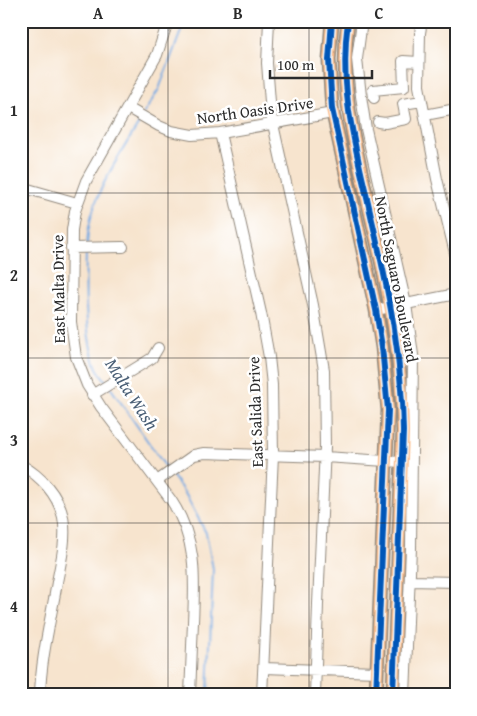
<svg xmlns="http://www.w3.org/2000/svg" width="477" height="716" font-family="'Gentium Book Plus',serif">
	<rect width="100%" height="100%" fill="#fff"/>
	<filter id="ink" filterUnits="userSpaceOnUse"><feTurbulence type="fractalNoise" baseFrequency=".02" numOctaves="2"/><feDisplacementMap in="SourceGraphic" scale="10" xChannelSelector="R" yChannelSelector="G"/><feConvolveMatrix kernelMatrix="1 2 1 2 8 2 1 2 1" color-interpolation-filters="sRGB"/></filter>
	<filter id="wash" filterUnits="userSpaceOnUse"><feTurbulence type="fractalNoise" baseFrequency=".0096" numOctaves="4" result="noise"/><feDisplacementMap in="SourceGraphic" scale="20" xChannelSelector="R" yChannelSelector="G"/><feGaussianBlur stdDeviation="1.12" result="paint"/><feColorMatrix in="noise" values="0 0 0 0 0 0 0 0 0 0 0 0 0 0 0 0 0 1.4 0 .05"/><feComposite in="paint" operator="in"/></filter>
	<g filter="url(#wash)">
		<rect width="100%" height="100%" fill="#f7e4ce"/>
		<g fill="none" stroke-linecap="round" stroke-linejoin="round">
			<path stroke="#75aae3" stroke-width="2" d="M 144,113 L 159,89 L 181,31 L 181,21
				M 87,245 C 88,199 118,158 141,120
				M 86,252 C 85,285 84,338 97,368 C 99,372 103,377 106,381
				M 110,387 L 167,469
				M 172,475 L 186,495 L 206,533 L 213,569 L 208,695"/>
		</g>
	</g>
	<g filter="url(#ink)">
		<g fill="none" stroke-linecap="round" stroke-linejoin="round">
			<g stroke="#91887c" stroke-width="12">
				<path id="minor" d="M 168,21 L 157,55 L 86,181 L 75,211 L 72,230 L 71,322 L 76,357 L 87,385 L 101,407 L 171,500 C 197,539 195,577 193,622 C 192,646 191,670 190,695
					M 269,21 L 267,63 L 271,115 L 313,305 L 324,370 L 325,447 L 318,604 L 315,695
					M 362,21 L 357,59 L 361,96 L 366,129 L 406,304 L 413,355 L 411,548 L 405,695
					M 422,21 L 420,33 L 419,86 L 437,179 L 456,257
					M 374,98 L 373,90 L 404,87 L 403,61 L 419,62
					M 128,108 L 159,126 L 171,131 L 192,135 L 220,133 L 333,113
					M 425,115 L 456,109
					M 378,122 L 385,123 L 406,119 L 403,104 L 422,101
					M 220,133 L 261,313 L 269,357 L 272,385 L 273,455 L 262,695
					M 21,187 L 77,203
					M 71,248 L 123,247
					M 376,310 L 456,294
					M 92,395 L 144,363 L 152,358 L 158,348
					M 21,465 C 41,476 58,495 63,517 C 67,538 61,561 57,582 C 51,619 41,657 40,695
					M 157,481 L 194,455 L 204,453 L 325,457 L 401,462
					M 410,581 L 456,582
					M 264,668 L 377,672"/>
			</g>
			<g stroke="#91887c" stroke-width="15">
				<path id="major" d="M 332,21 L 329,60 L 332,109 L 376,310 L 382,347 L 388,410 L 376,695
					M 348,21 C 338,92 357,152 372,220 C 389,293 402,357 403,431 L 393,695"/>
			</g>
			<use href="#minor" stroke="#fff" stroke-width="10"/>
			<use href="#major" stroke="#fabc8b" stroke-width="12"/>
			<g stroke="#fff" stroke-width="9">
				<path id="cycleway" d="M 332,21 L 329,60 L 332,109 L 376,310 L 382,347 L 388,410 L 376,695
					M 348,21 C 338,92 357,152 372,220 C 389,293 402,357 403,431 L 393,695"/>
			</g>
			<use href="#cycleway" stroke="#0057b8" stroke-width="6"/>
		</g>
	</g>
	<path fill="none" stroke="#2b2b2b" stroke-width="1" stroke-opacity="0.55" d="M 168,21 L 168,695M 309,21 L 309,695M 21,193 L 456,193M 21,358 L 456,358M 21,523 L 456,523"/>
	<g text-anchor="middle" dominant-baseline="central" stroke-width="5" stroke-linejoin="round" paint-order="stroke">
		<g font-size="16" fill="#2b2b2b" stroke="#fff">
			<text transform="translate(255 110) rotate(-8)">North Oasis Drive</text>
			<text transform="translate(397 279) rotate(79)">North Saguaro Boulevard</text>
			<text transform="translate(58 289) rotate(-91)">East Malta Drive</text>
			<text transform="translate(255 412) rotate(-92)">East Salida Drive</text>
		</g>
		<g font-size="18" font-style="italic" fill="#495e75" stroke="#fff">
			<text transform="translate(132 394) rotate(57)">Malta Wash</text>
		</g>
	</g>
	<rect width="477" height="716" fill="none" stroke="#fff" stroke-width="55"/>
	<path d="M270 70v8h102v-8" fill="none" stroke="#2b2b2b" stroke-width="2.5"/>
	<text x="277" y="70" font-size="15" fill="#2b2b2b" stroke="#ffffff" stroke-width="4" paint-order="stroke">100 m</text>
	<rect x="28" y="28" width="422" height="660" fill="none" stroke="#2b2b2b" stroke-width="2"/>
	<g font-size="16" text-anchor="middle" font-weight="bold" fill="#2b2b2b">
		<text x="98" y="19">A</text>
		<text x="238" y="19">B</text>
		<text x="379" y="19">C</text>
		<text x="14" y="116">1</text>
		<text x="14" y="281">2</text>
		<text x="14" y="446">3</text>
		<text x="14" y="612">4</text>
	</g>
</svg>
